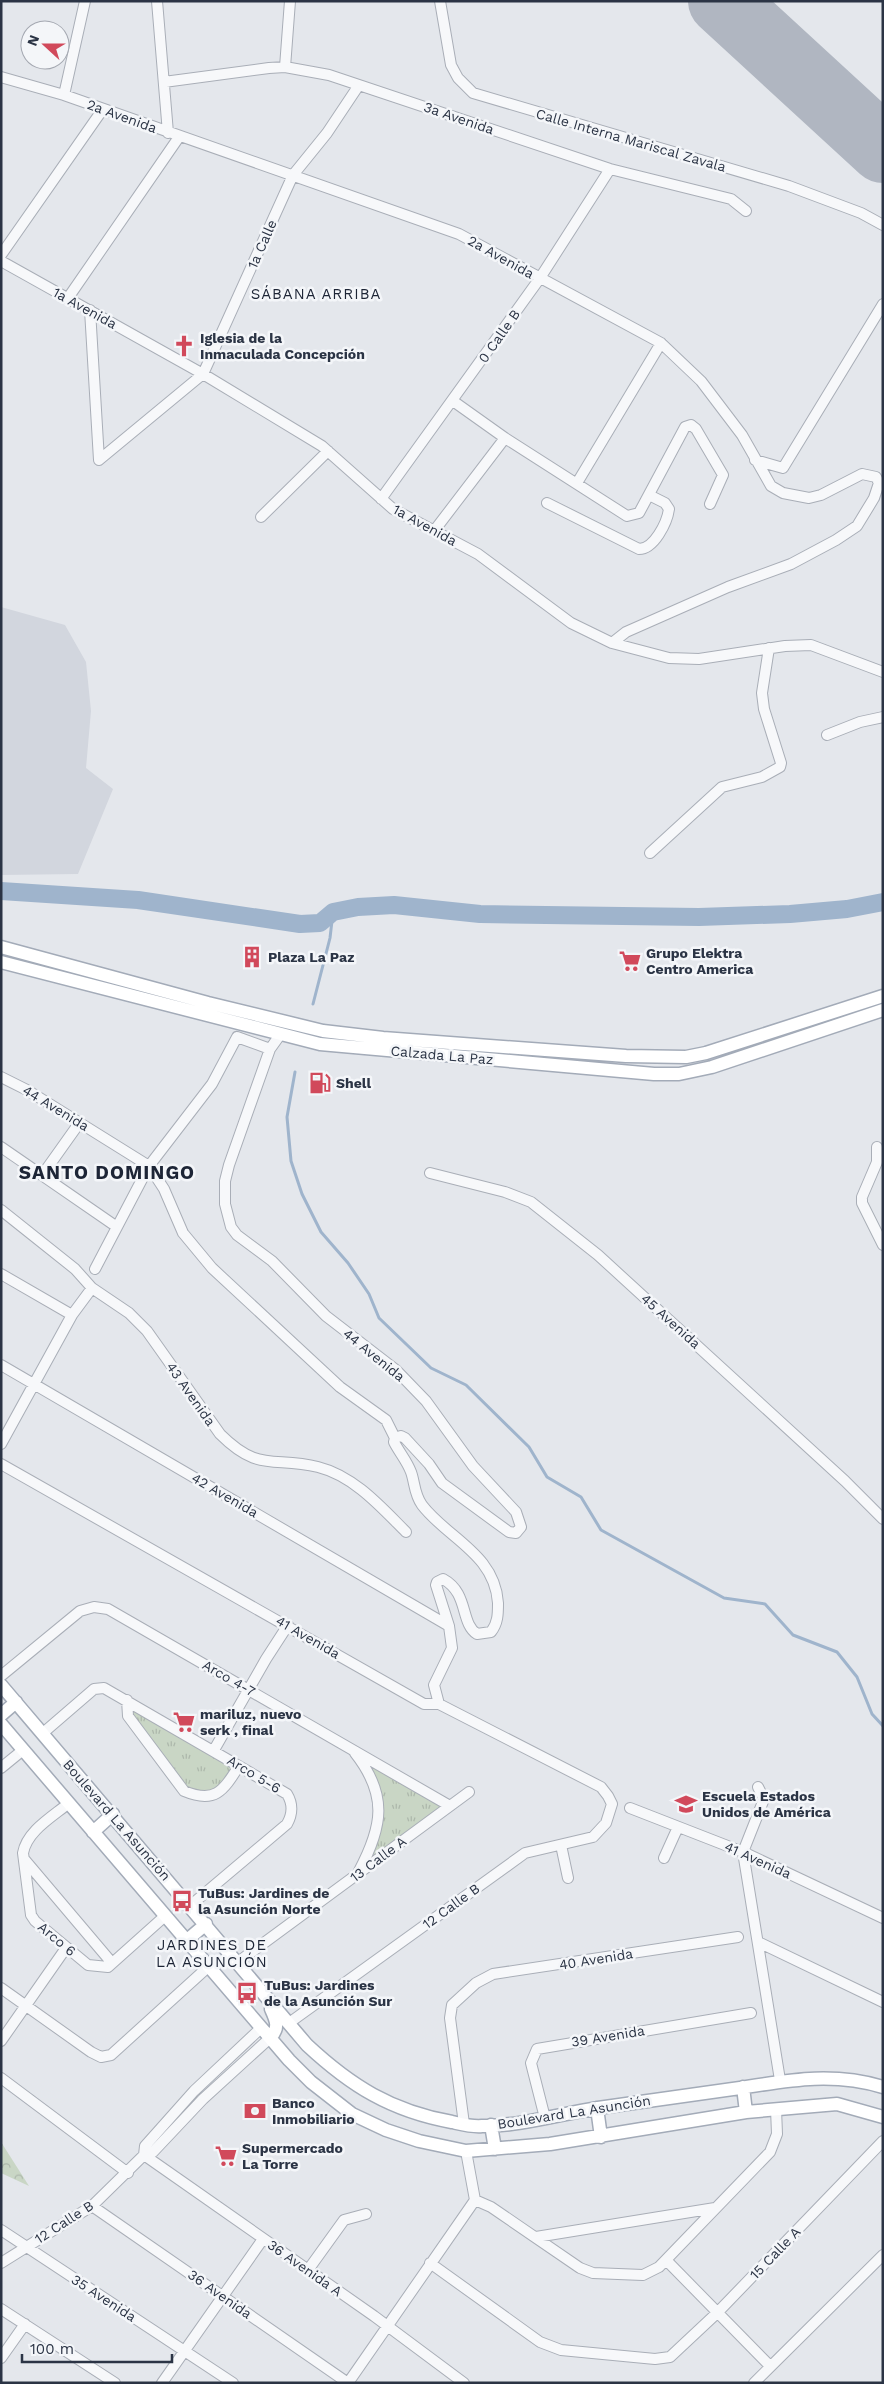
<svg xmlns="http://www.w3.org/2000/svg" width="884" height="2384" font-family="'Work Sans',sans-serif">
	<defs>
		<pattern id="grass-tufts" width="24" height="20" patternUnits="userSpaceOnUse" patternTransform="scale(1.25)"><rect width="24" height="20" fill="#c9d6c5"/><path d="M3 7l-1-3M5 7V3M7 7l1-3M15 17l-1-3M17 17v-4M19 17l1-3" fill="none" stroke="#adb8ab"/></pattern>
		<pattern id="forest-crowns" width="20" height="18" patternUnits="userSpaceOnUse" patternTransform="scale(1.25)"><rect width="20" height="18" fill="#c9d6c5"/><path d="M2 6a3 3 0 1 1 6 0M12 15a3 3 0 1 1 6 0" fill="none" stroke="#adb8ab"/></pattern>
	</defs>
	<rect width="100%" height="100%" fill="#e4e7ec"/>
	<path fill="#d2d6de" d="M 1,607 L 65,625 L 86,662 L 91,711 L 86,768 L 113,789 L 78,874 L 1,875 Z"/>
	<path fill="url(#grass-tufts)" d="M 131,1707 L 235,1766 L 225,1782 L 209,1794 L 187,1788 L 131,1714 Z
		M 366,1759 L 444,1806 L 367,1862 C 391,1825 384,1796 366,1759 Z"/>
	<path fill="url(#forest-crowns)" d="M 1,2142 L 29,2186 L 1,2173 Z"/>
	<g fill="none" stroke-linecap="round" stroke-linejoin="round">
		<path stroke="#9fb4cc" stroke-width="3" d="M 313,1004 L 330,938 L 333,912
			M 295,1072 L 287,1117 L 291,1161 L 302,1194 L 321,1232 L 348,1263 L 369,1294 L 379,1318 L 431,1368 L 466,1385 L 529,1447 L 547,1477 L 581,1497 L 601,1530 L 724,1598 L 765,1604 L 793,1635 L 837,1652 L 857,1677 L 872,1714 L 883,1726"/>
		<path stroke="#9fb4cc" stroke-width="18" d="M 1,891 L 138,900 L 300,924 L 320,923 L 333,912 L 358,907 L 394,905 L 480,914 L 699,917 L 790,914 L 847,909 L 883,902"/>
		<path stroke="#b0b6c1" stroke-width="68" d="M 722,1 L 883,149"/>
		<g stroke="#a9aeb7" stroke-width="12">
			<path id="minor" d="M 157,1 L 168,133
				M 440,1 L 451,65 L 458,78 L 473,93 L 789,186 L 861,213 L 883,225
				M 285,67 L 290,1
				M 1,77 L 64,95 L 459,234 L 661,343 L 701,381 L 742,435 L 771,486 L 783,493 L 809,498 L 821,495 L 862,474 L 876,477 L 879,483 L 874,498 L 857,526 L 836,540 L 791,564 L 728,587 L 626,632 L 612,643
				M 164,82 L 269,68 L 285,67 L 329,75 L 610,169 L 731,199 L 746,211
				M 64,95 L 85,1
				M 1,255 L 103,109
				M 1,261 L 203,374 L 322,446 L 393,509 L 478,554 L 571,623 L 612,643 L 669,658 L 699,659 L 785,646 L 811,645 L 883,672
				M 68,298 L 179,137
				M 90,310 L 99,460
				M 453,401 L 505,438 L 627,516 L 639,513 L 685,427 L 691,425 L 696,429 L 723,475 L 710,504
				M 99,460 L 203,374 L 293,175 L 327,133 L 359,85
				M 755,460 L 783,468 L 883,304
				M 577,483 L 661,343
				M 381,499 L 540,278 L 610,169
				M 547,503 L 639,549 C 654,549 667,523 669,509 L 665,503 L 649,495
				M 261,517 L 328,451
				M 434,531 L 505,438
				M 827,735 L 860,722 L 883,717
				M 650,853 L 722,787 L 762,777 L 780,767 L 781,763 L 764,709 L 762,693 L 769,648
				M 280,1035 L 270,1049 L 229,1165 L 225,1181 L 225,1204 L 231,1227 L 237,1235 L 272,1261 L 326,1316 L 396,1370 L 426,1401 L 473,1466 L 516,1512 L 521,1527 L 516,1533 L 509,1532 L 442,1483 L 429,1464 L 405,1438 L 401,1436 L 395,1438
				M 1,1077 L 27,1090 L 149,1166 L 164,1189 L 183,1233 L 212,1268 L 340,1387 L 386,1420 L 395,1438 L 394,1442 C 399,1452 407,1461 411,1472 C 415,1483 414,1494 422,1505 C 447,1538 495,1554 498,1603 C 498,1614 498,1623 491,1632 L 477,1634 C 460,1623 469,1593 443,1579 L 437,1582 L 436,1585 L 449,1626 L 452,1648 L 434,1685 L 439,1704
				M 1,1147 L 117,1227
				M 877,1147 L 877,1162 L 862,1197 L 862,1203 L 883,1245
				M 430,1173 L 505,1192 L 531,1202 L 598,1255 L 845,1481 L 883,1519
				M 43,1174 L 80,1122
				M 1,1210 L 75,1269 L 92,1288 L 129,1313 L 147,1331 L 220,1434 C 259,1473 273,1456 318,1467 C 354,1476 381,1507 406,1532
				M 95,1269 L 149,1166 L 212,1084 L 237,1037 L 270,1049
				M 1,1274 L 72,1315
				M 1,1365 L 449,1626
				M 1,1444 L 72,1315 L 92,1288
				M 1,1464 L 424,1704 L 439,1704 L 601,1787 L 608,1796 L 612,1804 L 606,1823 L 593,1837 L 525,1853 L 289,2023
				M 1,1676 L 80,1611 L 94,1607 L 108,1609 L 450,1806
				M 127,1700 L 128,1716 L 184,1791 C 215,1804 223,1791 239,1766
				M 43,1733 L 94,1689 L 104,1688 L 287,1794 C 293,1804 293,1813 287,1824 L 191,1905
				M 214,1750 L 266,1659 L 288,1625
				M 355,1753 C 388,1795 383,1826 359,1871
				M 1,1768 L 23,1750
				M 758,1787 L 764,1799 L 743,1852 L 780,2080
				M 69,1803 C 52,1817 27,1831 23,1853 L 31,1915 L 35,1921 L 88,1965 L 108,1967 L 165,1916
				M 630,1808 L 743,1852 L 883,1918
				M 561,1845 L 568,1878
				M 664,1858 L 678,1827
				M 24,1859 L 112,1963
				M 758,1942 L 883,2002
				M 238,1962 L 469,1792
				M 1,1988 L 91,2052 L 101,2057 L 111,2055 L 208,1967
				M 1,2041 L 66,1948
				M 1,2078 L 128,2173
				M 545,2118 L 531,2063 L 537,2049 L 751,2013
				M 464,2124 L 450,2018 L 452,2005 L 476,1983 L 493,1974 L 738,1937
				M 144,2155 L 374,2316 L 464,2383
				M 144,2155 L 145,2146 L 194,2091 L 261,2028
				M 475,2200 L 491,2207 L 580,2268 L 593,2273 L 643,2275 L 659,2267 L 770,2152 L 777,2134 L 776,2109
				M 92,2206 L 348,2383 L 475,2200 L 466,2151
				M 1,2230 L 233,2383
				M 536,2237 L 715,2208
				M 667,2261 L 770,2366
				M 1,2263 L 92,2206 L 144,2155 L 153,2152 L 203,2099 L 270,2038
				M 430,2263 L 540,2342 L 561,2350 L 655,2359 L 670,2357 L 717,2313 L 883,2141
				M 308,2270 L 344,2220 L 366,2214
				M 1,2309 L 115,2383
				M 1,2358 L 25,2324
				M 162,2383 L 263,2239
				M 754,2383 L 883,2255"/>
		</g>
		<g stroke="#a3abb8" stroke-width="15">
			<path id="major" d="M 1,947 L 208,1003 L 323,1031 L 383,1038 L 626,1056 L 686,1057 L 706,1053 L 883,996
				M 1,962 L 320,1044 L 654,1074 L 679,1074 L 712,1067 L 883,1010
				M 1,1685 L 307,2045 C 351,2086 391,2111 452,2122 C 461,2124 472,2127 482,2126 C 520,2126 560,2114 598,2108 C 645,2101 693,2095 740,2088 C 790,2080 833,2072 883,2087
				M 1,1715 L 16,1702
				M 1,1724 L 289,2060 L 311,2082 L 352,2114 L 386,2130 L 419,2141 L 466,2151 L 550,2144 L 746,2112 L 837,2104 L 883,2117
				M 93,1832 L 113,1814
				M 186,1941 L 206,1924
				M 270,2038 C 280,2028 276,2020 271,2009
				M 743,2087 L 746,2112
				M 597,2108 L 601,2137
				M 491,2125 L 495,2149"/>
		</g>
		<use href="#minor" stroke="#f7f8fa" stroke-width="10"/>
		<use href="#major" stroke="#fff" stroke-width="12"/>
	</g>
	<defs>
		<g id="church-bare" transform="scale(1.725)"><path d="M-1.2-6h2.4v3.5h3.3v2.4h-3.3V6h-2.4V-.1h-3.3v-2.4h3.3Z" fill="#d1495b" stroke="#f4f6f9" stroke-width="2.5" paint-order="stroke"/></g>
		<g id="building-bare" transform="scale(1.725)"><path d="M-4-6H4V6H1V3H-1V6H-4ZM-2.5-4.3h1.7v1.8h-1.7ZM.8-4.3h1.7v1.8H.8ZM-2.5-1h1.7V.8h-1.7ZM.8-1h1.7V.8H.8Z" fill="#d1495b" stroke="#f4f6f9" stroke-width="2.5" paint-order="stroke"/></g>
		<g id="supermarket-bare" transform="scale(1.725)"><path d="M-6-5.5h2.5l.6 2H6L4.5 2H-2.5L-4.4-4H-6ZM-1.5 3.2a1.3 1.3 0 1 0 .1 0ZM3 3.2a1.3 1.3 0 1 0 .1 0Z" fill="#d1495b" stroke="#f4f6f9" stroke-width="2.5" paint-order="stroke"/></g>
		<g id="fuel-bare" transform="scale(1.725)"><path d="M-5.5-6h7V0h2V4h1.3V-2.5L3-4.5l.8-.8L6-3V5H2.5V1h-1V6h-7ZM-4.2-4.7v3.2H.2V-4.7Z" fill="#d1495b" stroke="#f4f6f9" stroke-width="2.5" paint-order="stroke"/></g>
		<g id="school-bare" transform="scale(1.725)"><path d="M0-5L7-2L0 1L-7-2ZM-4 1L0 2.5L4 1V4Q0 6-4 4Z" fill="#d1495b" stroke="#f4f6f9" stroke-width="2.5" paint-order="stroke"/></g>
		<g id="bus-bare" transform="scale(1.725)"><path d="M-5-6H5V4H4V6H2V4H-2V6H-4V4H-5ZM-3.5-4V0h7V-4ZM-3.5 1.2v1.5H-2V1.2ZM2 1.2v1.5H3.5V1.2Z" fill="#d1495b" stroke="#f4f6f9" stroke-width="2.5" paint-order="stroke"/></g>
		<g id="bank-bare" transform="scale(1.725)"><path d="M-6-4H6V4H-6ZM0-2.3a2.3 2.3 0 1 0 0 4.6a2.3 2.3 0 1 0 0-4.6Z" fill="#d1495b" stroke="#f4f6f9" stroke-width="2.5" paint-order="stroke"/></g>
	</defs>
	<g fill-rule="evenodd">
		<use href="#church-bare" x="184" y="346"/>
		<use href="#building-bare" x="252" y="957"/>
		<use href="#supermarket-bare" x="630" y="961"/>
		<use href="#fuel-bare" x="320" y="1083"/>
		<use href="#supermarket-bare" x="184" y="1722"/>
		<use href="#school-bare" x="686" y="1804"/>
		<use href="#bus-bare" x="182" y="1901"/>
		<use href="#bus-bare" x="247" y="1993"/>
		<use href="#bank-bare" x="255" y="2111"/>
		<use href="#supermarket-bare" x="226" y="2156"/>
	</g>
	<g text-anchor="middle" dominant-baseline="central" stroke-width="5" stroke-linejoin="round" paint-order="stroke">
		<g font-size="14" fill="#2b3445" stroke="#f4f6f9">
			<text transform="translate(122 116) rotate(20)">2a Avenida</text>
			<text transform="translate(459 118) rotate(19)">3a Avenida</text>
			<text transform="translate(631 140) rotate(16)">Calle Interna Mariscal Zavala</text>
			<text transform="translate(262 244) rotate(-66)">1a Calle</text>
			<text transform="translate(501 257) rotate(29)">2a Avenida</text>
			<text transform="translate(85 308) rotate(29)">1a Avenida</text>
			<text transform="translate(499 336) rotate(-55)">0 Calle B</text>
			<text transform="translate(425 525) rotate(29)">1a Avenida</text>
			<text transform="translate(442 1055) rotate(5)">Calzada La Paz</text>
			<text transform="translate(56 1108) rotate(31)">44 Avenida</text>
			<text transform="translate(671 1321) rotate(42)">45 Avenida</text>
			<text transform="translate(374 1355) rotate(39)">44 Avenida</text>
			<text transform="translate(191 1394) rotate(55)">43 Avenida</text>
			<text transform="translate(225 1495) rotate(30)">42 Avenida</text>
			<text transform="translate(308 1637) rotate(30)">41 Avenida</text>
			<text transform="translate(229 1678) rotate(30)">Arco 4-7</text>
			<text transform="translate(254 1774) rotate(31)">Arco 5-6</text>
			<text transform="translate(117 1820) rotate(49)">Boulevard La Asunción</text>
			<text transform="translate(378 1859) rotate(-37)">13 Calle A</text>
			<text transform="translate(758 1860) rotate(24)">41 Avenida</text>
			<text transform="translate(451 1906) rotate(-36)">12 Calle B</text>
			<text transform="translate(57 1939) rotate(40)">Arco 6</text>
			<text transform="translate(596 1959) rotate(-9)">40 Avenida</text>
			<text transform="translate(608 2036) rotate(-9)">39 Avenida</text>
			<text transform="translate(574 2112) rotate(-9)">Boulevard La Asunción</text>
			<text transform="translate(64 2222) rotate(-33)">12 Calle B</text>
			<text transform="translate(775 2253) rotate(-46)">15 Calle A</text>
			<text transform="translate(305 2268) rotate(35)">36 Avenida A</text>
			<text transform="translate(220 2294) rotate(35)">36 Avenida</text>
			<text transform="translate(104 2298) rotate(33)">35 Avenida</text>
		</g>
		<g font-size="14" font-weight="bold" fill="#2b3445" stroke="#f4f6f9" text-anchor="start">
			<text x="200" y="338">Iglesia de la<tspan x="200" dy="16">Inmaculada Concepción</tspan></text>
			<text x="646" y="953">Grupo Elektra<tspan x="646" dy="16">Centro America</tspan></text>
			<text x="268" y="957">Plaza La Paz</text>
			<text x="336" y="1083">Shell</text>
			<text x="200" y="1714">mariluz, nuevo<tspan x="200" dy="16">serk , final</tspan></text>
			<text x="702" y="1796">Escuela Estados<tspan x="702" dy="16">Unidos de América</tspan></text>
			<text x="198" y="1893">TuBus: Jardines de<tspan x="198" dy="16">la Asunción Norte</tspan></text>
			<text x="264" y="1985">TuBus: Jardines<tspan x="264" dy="16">de la Asunción Sur</tspan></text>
			<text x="272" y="2103">Banco<tspan x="272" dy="16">Inmobiliario</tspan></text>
			<text x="242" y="2148">Supermercado<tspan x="242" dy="16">La Torre</tspan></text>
		</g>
		<g font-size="15" letter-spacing="1" fill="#1d2536" stroke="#f4f6f9">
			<text x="316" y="294">SÁBANA ARRIBA</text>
			<text x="212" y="1945">JARDINES DE<tspan x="212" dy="17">LA ASUNCIÓN</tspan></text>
		</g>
		<g font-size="19" font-weight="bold" letter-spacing="1" fill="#1d2536" stroke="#f4f6f9">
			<text x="107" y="1172">SANTO DOMINGO</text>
		</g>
	</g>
	<rect width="884" height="2384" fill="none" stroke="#2b3445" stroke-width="5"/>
	<g transform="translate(45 45) rotate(291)"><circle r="24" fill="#f4f6f9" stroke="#a4a8b1"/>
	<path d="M0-4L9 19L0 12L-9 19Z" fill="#d1495b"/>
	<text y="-8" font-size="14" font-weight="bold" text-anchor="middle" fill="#2b3445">N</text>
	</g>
	<path d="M22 2354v8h150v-8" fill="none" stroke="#2b3445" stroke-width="2.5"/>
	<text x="30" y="2354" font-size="15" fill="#2b3445" stroke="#f4f6f9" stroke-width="4" paint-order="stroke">100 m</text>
</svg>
